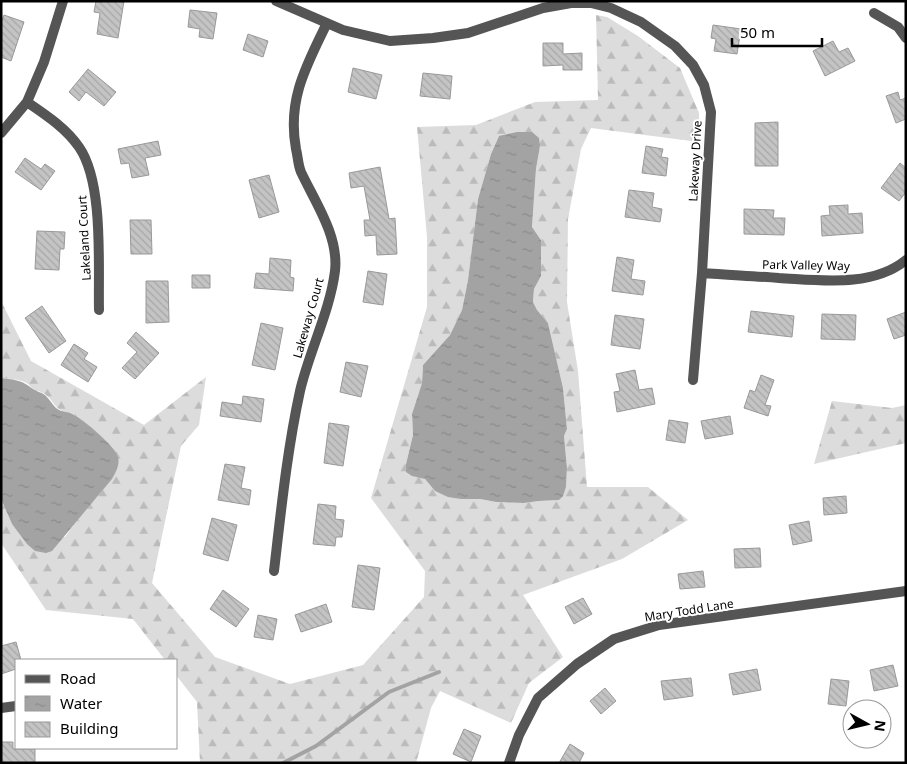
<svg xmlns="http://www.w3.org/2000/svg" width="907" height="764" font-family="'Noto Sans',sans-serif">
	<defs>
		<pattern id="forest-firs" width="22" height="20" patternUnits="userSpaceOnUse" patternTransform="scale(1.25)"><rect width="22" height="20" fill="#dcdcdc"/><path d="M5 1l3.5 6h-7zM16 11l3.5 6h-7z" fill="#bbb"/></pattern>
		<pattern id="water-ripples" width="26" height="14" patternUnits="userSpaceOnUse" patternTransform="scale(1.25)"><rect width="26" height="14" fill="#a3a3a3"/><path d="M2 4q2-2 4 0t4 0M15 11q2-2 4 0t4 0" fill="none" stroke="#8b8b8b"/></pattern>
		<pattern id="building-back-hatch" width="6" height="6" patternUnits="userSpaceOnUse" patternTransform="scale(1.25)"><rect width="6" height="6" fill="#c4c4c4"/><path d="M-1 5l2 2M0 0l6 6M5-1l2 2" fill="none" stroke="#a7a7a7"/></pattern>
	</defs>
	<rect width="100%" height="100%" fill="#fff"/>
	<path fill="url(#forest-firs)" fill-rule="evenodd" d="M 596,15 L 607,17 L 638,36 L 680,68 L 699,113 L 699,142 L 591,128 L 581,149 L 568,219 L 567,302 L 578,371 L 587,487 L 648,487 L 688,520 L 622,559 L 523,595 L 563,657 L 529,683 L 511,723 L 440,691 L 431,708 L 416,763 L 200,763 L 197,702 L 176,675 L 176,660 L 165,660 L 133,619 L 46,610 L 1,543 L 1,499 L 12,524 L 65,537 C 82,512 104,493 118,467 L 73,414 C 50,410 57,400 41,392 C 37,390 38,392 34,390 C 32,388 30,386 28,384 C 21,379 10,379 1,378 L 1,301 L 31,361 L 144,425 L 206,377 L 199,425 L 181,446 L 152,583 L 215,657 L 290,684 L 363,665 L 424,597 L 425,571 L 371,498 L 427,307 L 427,237 L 417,127 L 476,125 L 535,102 L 598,100 ZM 499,136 L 540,146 L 536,169 L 532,227 L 541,240 L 541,276 L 534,289 L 533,302 L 537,310 L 548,323 L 563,388 L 567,429 L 564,436 L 567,468 L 566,487 L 559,500 L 539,501 L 524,503 L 496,502 L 480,499 L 461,499 L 435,491 L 425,479 L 406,464 L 413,435 L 412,414 L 422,383 L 423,365 L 450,335 L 462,310 L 468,280 L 478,199 L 491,154 Z
		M 832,401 L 892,408 L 906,405 L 906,443 L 814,464 Z"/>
	<path fill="url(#water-ripples)" d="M 517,132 L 532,132 L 539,138 L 540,146 L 536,169 L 532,227 L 541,240 L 541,276 L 534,289 L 533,302 L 537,310 L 548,323 L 563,388 L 567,429 L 564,436 L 567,468 L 566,487 L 563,496 L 559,500 L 539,501 L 524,503 L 496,502 L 480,499 L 461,499 L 448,497 L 435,491 L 425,479 L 412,476 L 406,472 L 406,464 L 413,435 L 412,414 L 422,383 L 423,365 L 450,335 L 462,310 L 468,280 L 478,199 L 491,154 L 499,136 Z
		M 1,378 C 17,380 21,380 33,389 C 37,392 42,392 46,396 C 50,400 53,405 56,408 C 62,413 69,411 74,415 C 84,420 116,447 118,457 C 120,465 116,472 112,479 L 52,551 L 46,553 L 35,551 L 27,544 L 12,524 L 1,499 Z"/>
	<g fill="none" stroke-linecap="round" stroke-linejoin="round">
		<path stroke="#a3a3a3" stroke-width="4" d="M 283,763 L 316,746 L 389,692 L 439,672"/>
	</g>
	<path fill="url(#building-back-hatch)" stroke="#999" d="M 96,1 L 124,1 L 118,38 L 97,34 L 100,13 L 94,12 Z
		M 190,10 L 217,13 L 213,39 L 199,37 L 200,29 L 188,27 Z
		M 4,15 L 24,22 L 11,61 L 1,57 L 1,22 Z
		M 713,25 L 741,29 L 737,54 L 714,51 L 716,39 L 711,38 Z
		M 248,34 L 268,41 L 263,57 L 243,50 Z
		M 833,41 L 839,52 L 848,48 L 855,61 L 825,76 L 813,51 Z
		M 543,43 L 563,43 L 563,54 L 582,53 L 582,70 L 563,70 L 563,65 L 543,66 Z
		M 353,68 L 382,75 L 376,99 L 348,92 Z
		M 88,69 L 116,92 L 104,106 L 86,92 L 79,101 L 69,92 Z
		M 423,73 L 452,76 L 450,99 L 420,96 Z
		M 898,92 L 900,100 L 906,98 L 906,119 L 896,123 L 886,96 Z
		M 778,122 L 778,166 L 755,166 L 755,123 Z
		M 158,141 L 161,155 L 145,158 L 149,175 L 132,178 L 129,163 L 121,164 L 118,149 Z
		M 646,146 L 663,149 L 661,157 L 668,158 L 666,176 L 642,173 Z
		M 25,158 L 41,169 L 45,164 L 55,171 L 41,190 L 15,172 Z
		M 900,163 L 906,168 L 906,192 L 899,201 L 881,188 Z
		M 380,167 L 389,219 L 395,218 L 397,254 L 377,255 L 376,235 L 365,236 L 364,220 L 370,220 L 364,186 L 351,188 L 349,173 Z
		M 269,175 L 279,212 L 259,218 L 249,180 Z
		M 629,190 L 654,193 L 652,207 L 662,209 L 660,222 L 625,217 Z
		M 848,205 L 848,214 L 862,213 L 863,233 L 822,236 L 821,216 L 830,215 L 829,206 Z
		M 744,209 L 774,210 L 773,218 L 785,218 L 784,235 L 744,234 Z
		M 130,220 L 151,220 L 152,254 L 131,254 Z
		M 37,231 L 65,232 L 64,249 L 60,249 L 59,270 L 35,269 Z
		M 617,257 L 634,260 L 631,279 L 645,281 L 643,295 L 612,291 Z
		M 270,258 L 291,260 L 290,277 L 294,278 L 293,291 L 254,288 L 256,273 L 269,274 Z
		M 368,271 L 387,274 L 383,305 L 363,302 Z
		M 192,275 L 210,275 L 210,288 L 192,288 Z
		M 146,281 L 168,281 L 169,322 L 146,323 Z
		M 42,306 L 66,341 L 49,353 L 25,318 Z
		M 751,311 L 794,316 L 792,337 L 748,332 Z
		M 906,312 L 906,335 L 894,339 L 887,319 Z
		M 822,314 L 856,315 L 855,340 L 821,339 Z
		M 615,315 L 644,319 L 640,349 L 611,345 Z
		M 261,323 L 283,328 L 275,370 L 252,365 Z
		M 136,332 L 159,353 L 135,379 L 122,368 L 137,352 L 127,343 Z
		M 74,344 L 88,353 L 84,359 L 97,367 L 88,382 L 61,365 Z
		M 346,362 L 368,366 L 361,397 L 340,392 Z
		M 635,370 L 639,390 L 652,388 L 655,404 L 617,412 L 614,392 L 620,391 L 616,374 Z
		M 761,375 L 774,380 L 765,405 L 771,406 L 768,416 L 744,408 L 750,390 L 755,392 Z
		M 243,396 L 264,399 L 261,422 L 220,416 L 222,402 L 242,405 Z
		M 730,416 L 733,434 L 705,439 L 701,421 Z
		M 669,420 L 688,423 L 685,443 L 666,440 Z
		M 329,423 L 349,426 L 343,466 L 324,463 Z
		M 225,464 L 245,467 L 241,488 L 251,490 L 249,505 L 218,500 Z
		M 846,496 L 847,513 L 824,515 L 823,498 Z
		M 318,504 L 336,506 L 335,519 L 344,520 L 342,537 L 336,537 L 335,546 L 313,544 Z
		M 212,518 L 237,525 L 228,561 L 203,554 Z
		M 809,521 L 812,541 L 793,545 L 789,525 Z
		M 760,548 L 761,567 L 735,568 L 734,549 Z
		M 358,565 L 380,568 L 374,610 L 352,607 Z
		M 703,571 L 705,587 L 680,589 L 678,574 Z
		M 223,590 L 249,609 L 236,627 L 210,609 Z
		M 583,598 L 592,614 L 574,624 L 565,607 Z
		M 326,604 L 332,622 L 301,632 L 295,615 Z
		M 258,615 L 277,619 L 273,640 L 254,637 Z
		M 16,642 L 21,660 L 16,660 L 16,669 L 1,674 L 1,646 Z
		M 893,665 L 898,686 L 874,691 L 870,670 Z
		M 757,669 L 761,690 L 733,695 L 729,674 Z
		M 691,678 L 693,696 L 664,700 L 661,681 Z
		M 831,679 L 849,681 L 846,706 L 828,704 Z
		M 605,688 L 616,701 L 601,714 L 590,701 Z
		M 464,729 L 481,736 L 471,762 L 453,754 Z
		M 1,742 L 13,742 L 13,749 L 35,749 L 35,763 L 1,763 Z
		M 570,744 L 584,753 L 579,763 L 559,763 Z"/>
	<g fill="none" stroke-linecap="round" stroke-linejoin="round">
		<path stroke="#555" stroke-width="10" d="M 276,1 L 343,30 L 390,41 L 433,38 L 468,33 L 543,8 L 571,3 L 591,3 L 611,8 L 641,22 L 675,46 L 693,65 L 704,85 L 711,112 L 702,273 L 693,380
			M 874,13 L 898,27 L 906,38
			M 27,102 C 46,115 66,128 79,147 C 104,183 98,266 99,310
			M 1,133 L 27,102 L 44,62 L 63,1
			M 702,273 C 728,275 754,276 779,278 C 819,280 872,288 906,260
			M 274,571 C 281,511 287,451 300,391 C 309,352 330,311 335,271 C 339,236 315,202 301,172 C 298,165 298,157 296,149 C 287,100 306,66 327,23
			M 1,708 L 16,706
			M 509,763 L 519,735 L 538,698 L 577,664 L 614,639 L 659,625 L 906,591"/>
	</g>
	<g text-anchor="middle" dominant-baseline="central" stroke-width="4" stroke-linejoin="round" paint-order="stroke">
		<g font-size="12" fill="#000" stroke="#fff">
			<text transform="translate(695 161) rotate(-87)">Lakeway Drive</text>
			<text transform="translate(84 238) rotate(-93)">Lakeland Court</text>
			<text transform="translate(806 265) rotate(1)">Park Valley Way</text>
			<text transform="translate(308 318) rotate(-74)">Lakeway Court</text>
			<text transform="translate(689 610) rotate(-9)">Mary Todd Lane</text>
		</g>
	</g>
	<rect width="907" height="764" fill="none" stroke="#000000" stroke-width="5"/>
	<rect x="15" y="659" width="162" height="90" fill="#ffffff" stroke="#999999"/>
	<rect x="25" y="675" width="25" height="8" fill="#555555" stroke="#999999"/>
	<text x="60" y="684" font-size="15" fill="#000000">Road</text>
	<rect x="25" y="696" width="25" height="15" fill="url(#water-ripples)" stroke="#999999"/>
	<text x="60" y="709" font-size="15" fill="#000000">Water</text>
	<rect x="25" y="722" width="25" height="15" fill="url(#building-back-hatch)" stroke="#999999"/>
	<text x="60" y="734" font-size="15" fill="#000000">Building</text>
	<g transform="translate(867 724) rotate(98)"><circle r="24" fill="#ffffff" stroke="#999999"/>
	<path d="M0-4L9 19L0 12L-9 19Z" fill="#000000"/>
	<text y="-8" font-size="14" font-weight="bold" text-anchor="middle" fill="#000000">N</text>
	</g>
	<path d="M732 38v8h90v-8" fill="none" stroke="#000000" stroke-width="2.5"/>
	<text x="740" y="38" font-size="15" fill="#000000" stroke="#ffffff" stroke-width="4" paint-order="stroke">50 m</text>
</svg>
